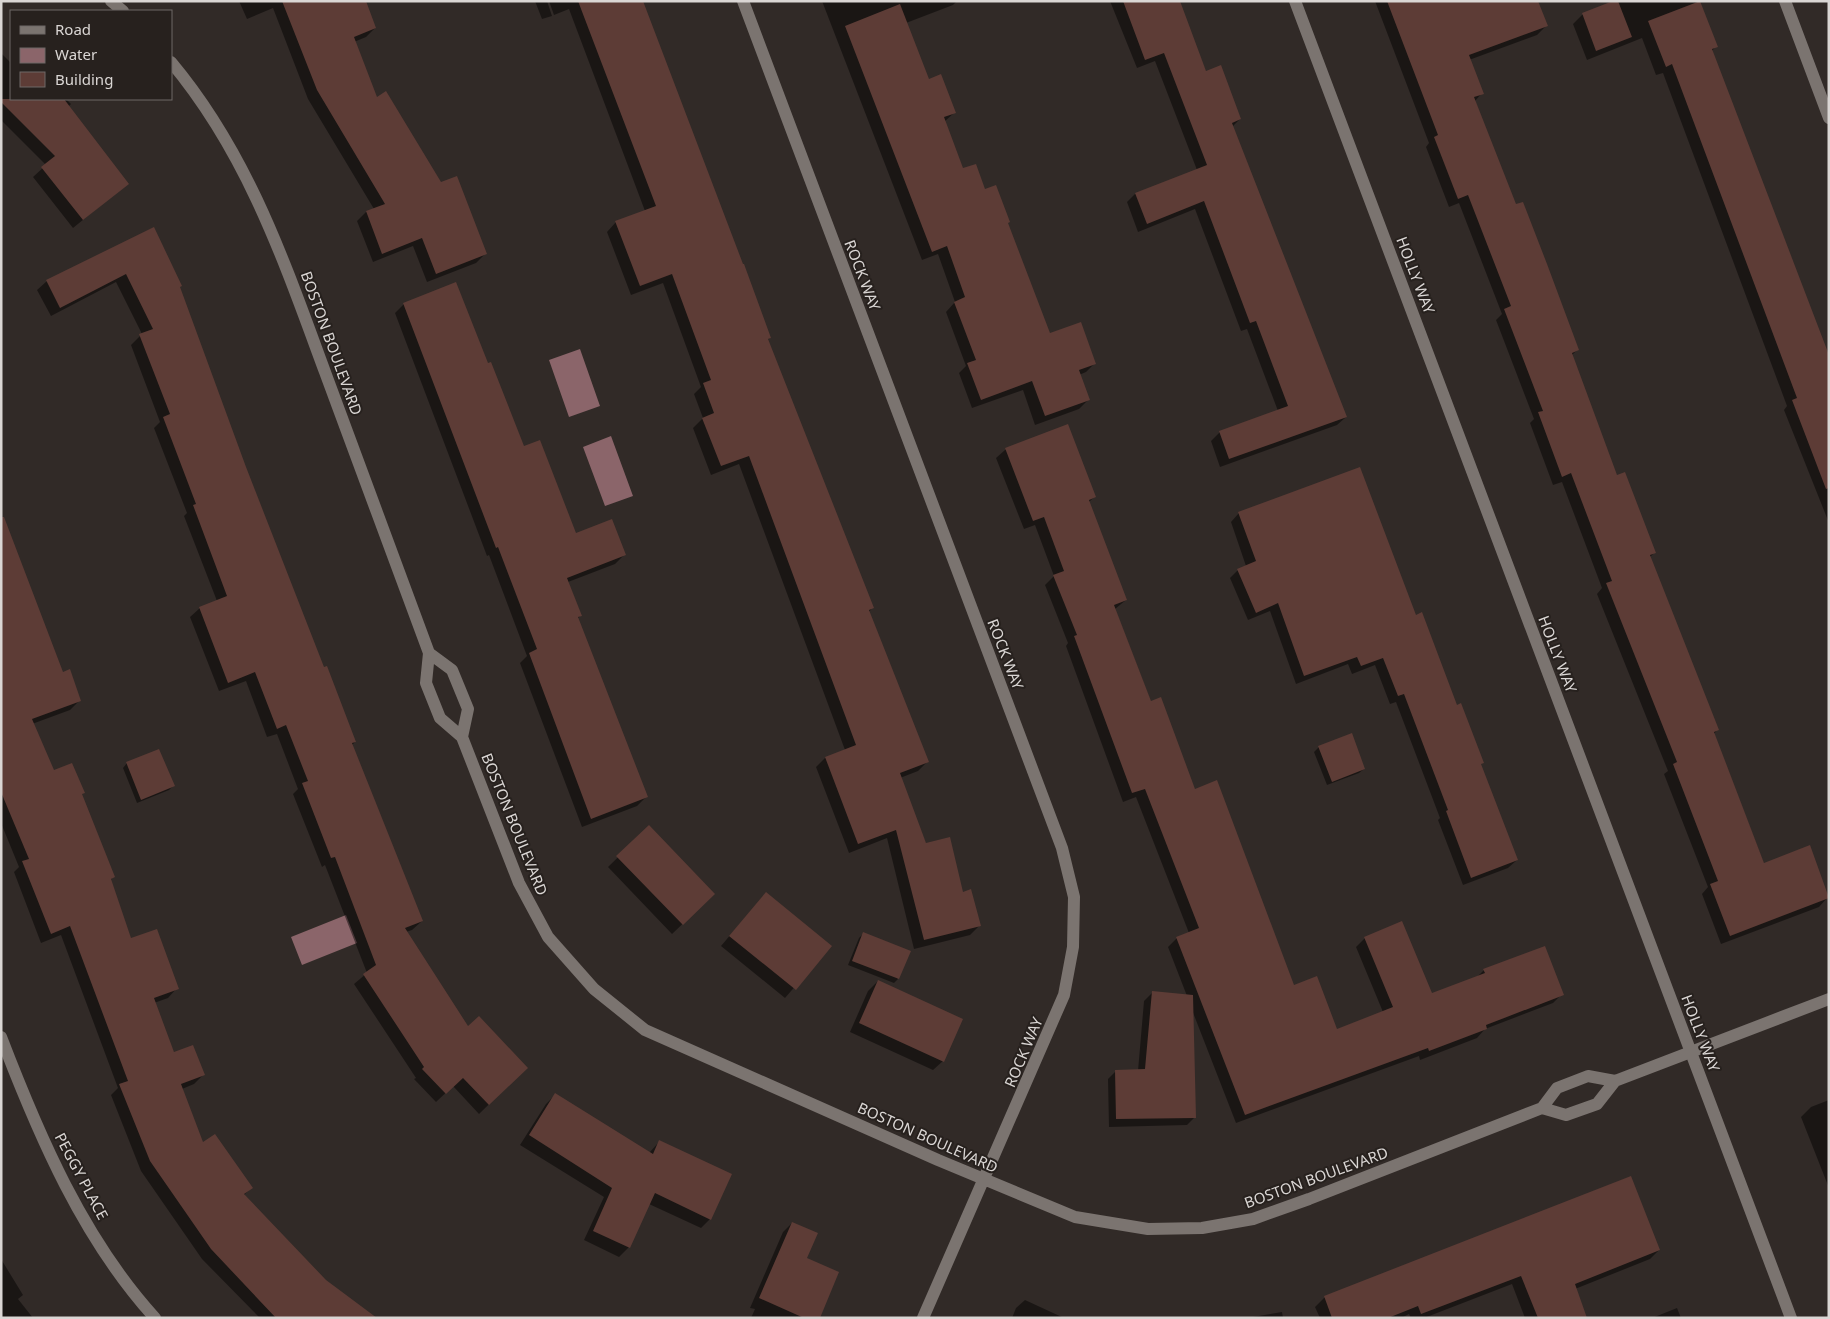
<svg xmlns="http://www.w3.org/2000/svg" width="1830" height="1319" font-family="'Noto Sans',sans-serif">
	<rect width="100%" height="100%" fill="#312a27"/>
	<path fill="#8b656a" d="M 580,349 L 600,406 L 569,417 L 549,360 Z
		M 611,436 L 633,496 L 605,506 L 583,447 Z
		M 346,915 L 357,943 L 302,965 L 291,937 Z"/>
	<path fill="#0007" d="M 239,1 L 364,1 L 375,28 L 366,37 L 354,42 L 376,99 L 485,254 L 476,263 L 427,282 L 413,246 L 373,262 L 357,221 L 366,212 L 374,209 L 308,99 L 273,8 L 247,19 Z
		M 535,1 L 547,1 L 552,16 L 542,19 Z
		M 549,1 L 642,1 L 770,338 L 767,340 L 872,608 L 869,612 L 927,762 L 918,771 L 900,778 L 926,844 L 963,893 L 979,926 L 970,935 L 914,949 L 887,838 L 849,853 L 816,767 L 825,758 L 845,750 L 739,464 L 711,475 L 693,428 L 703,418 L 694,394 L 701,387 L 663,283 L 631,295 L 607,232 L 616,222 L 645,211 L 569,9 L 554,15 Z
		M 822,1 L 957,1 L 953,5 L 906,23 L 928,80 L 955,112 L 944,122 L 963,170 L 984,191 L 1007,223 L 1050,335 L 1095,363 L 1086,372 L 1079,375 L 1088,400 L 1079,409 L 1035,425 L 1023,390 L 972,408 L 959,373 L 966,366 L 946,312 L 955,302 L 938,254 L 922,260 Z
		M 1110,1 L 1178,1 L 1206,72 L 1240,119 L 1232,127 L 1346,417 L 1337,425 L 1220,467 L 1211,441 L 1220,432 L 1278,411 L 1247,329 L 1241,331 L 1195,209 L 1138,232 L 1127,202 L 1135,194 L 1197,170 L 1155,61 L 1137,68 Z
		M 1375,1 L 1439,1 L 1546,26 L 1537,35 L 1469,60 L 1482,93 L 1475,101 L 1515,206 L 1577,350 L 1571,356 L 1617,477 L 1655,552 L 1649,558 L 1717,730 L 1714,734 L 1764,864 L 1828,897 L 1819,907 L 1721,944 L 1702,894 L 1708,887 L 1664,774 L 1668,771 L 1597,594 L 1602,588 L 1562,482 L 1553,485 L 1530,423 L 1534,419 L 1496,320 L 1502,314 L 1459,203 L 1449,207 L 1426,147 L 1429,143 Z
		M 1617,1 L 1699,1 L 1716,46 L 1712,51 L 1829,382 L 1829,523 L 1784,410 L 1787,406 L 1663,73 L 1656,75 L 1642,38 L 1587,60 L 1573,24 L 1582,15 Z
		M 1,53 L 11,63 L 11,99 L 66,99 L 71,104 L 68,107 L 127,184 L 73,228 L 33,177 L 46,165 L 1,120 Z
		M 153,229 L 179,288 L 245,467 L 323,668 L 355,742 L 352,745 L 422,921 L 412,930 L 406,932 L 468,1028 L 526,1068 L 479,1114 L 453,1086 L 436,1102 L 414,1079 L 416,1078 L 354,984 L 367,973 L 325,865 L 322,867 L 293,794 L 298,789 L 277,734 L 267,737 L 246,681 L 219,691 L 190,617 L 200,608 L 217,601 L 184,516 L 187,513 L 154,428 L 160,422 L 131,345 L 142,334 L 116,282 L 51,316 L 37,290 L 47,281 Z
		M 404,304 L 487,365 L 523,448 L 575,534 L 624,555 L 615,564 L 568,582 L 581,615 L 577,619 L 646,797 L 637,806 L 582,827 L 520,663 L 527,656 L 489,555 L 487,556 L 395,313 Z
		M 1067,426 L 1094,497 L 1088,503 L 1126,600 L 1115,609 L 1151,702 L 1293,986 L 1336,1030 L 1383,1012 L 1356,947 L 1365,938 L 1431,995 L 1477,977 L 1484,970 L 1562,994 L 1553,1003 L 1485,1029 L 1477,1038 L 1420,1060 L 1419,1056 L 1236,1123 L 1192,1010 L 1195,1117 L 1187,1125 L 1109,1127 L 1108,1079 L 1116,1071 L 1138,1071 L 1144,1001 L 1152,993 L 1187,996 L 1168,947 L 1177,938 L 1189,933 L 1136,797 L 1123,802 L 1066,646 L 1068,643 L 1045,585 L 1054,576 L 1035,525 L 1024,529 L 996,458 L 1005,450 Z
		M 1239,513 L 1416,616 L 1480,765 L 1517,860 L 1508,868 L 1463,885 L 1438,820 L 1440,818 L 1396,702 L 1390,704 L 1375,665 L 1352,674 L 1348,664 L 1296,684 L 1270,611 L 1248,620 L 1230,578 L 1238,570 L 1246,566 L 1231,522 Z
		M 1,554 L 62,673 L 79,701 L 70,710 L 32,724 L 53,772 L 81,795 L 113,877 L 110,881 L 131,940 L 177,988 L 168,998 L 154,1003 L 174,1053 L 203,1075 L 194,1084 L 182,1089 L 203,1144 L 251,1188 L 243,1196 L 325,1281 L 375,1318 L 260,1318 L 202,1259 L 141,1171 L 111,1095 L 118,1088 L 61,935 L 41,943 L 14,872 L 19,867 L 1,823 Z
		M 1319,747 L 1364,769 L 1359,773 L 1327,785 L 1314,752 Z
		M 127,763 L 173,786 L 169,790 L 137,803 L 123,768 Z
		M 649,827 L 714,894 L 672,934 L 608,867 Z
		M 766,893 L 830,946 L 785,998 L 721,946 Z
		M 863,934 L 898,979 L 894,983 L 848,965 L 859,938 Z
		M 878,981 L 943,1061 L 933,1070 L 850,1032 L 868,991 Z
		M 555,1095 L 649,1153 L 659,1142 L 710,1219 L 701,1228 L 649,1204 L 629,1247 L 619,1257 L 584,1240 L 604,1197 L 520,1145 L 546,1104 Z
		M 1829,1100 L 1829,1188 L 1801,1117 L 1811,1107 Z
		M 1630,1177 L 1659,1250 L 1650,1259 L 1575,1289 L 1585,1318 L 1525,1318 L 1512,1284 L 1424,1318 L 1411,1318 L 1409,1314 L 1401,1318 L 1320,1318 L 1315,1307 L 1324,1298 Z
		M 792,1223 L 806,1259 L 817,1318 L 751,1318 L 755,1309 L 750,1308 L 783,1232 Z
		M 1,1259 L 23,1295 L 18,1299 L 33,1318 L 1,1318 Z
		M 1025,1300 L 1064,1318 L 1012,1318 L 1016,1308 Z
		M 1677,1308 L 1681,1318 L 1652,1318 Z
		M 1282,1312 L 1283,1318 L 1247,1318 Z"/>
	<path fill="#5d3c36" d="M 282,1 L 366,1 L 376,28 L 354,37 L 377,97 L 386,91 L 441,182 L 457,176 L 487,254 L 436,274 L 422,238 L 382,254 L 366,211 L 385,204 L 317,90 Z
		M 578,1 L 643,1 L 743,264 L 744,264 L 771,338 L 768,339 L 874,608 L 869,610 L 929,762 L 900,773 L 926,843 L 950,837 L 963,892 L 971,889 L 981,926 L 924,940 L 896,830 L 858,844 L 825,757 L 856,745 L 749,456 L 721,466 L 702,418 L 714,413 L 703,383 L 711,380 L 672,274 L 640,286 L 615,221 L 656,206 Z
		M 1123,1 L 1180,1 L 1206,71 L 1221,65 L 1241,119 L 1232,123 L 1347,417 L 1229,459 L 1219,431 L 1288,406 L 1256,321 L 1250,323 L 1204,201 L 1147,224 L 1135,193 L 1207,165 L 1164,53 L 1145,60 Z
		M 1387,1 L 1538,1 L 1548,26 L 1469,55 L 1484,94 L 1474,97 L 1516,204 L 1523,202 L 1547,264 L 1579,350 L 1572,353 L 1617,475 L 1625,472 L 1656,553 L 1650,555 L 1719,730 L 1714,732 L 1764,863 L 1810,845 L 1829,898 L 1730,936 L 1710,884 L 1718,881 L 1673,764 L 1677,762 L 1606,583 L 1612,581 L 1571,473 L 1562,477 L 1538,412 L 1543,411 L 1504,309 L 1511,306 L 1468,195 L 1458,199 L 1434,137 L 1438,135 Z
		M 1613,1 L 1618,1 L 1632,37 L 1596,51 L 1582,13 Z
		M 1700,1 L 1718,47 L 1712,49 L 1829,355 L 1829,488 L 1826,489 L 1792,400 L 1797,398 L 1672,64 L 1666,67 L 1648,21 Z
		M 900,4 L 929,79 L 941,74 L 956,113 L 944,117 L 963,168 L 976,164 L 985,189 L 996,185 L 1010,222 L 1008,223 L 1050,333 L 1081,322 L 1096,364 L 1079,370 L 1090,400 L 1045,416 L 1032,381 L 981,400 L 967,363 L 976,360 L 954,302 L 965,297 L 947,246 L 932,252 L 845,26 Z
		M 1,99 L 64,99 L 129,184 L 83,220 L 41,167 L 55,156 L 1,102 Z
		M 154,227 L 182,286 L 180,287 L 246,467 L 324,667 L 327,666 L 356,742 L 352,743 L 423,921 L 405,928 L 468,1026 L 479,1016 L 528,1068 L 489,1105 L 463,1078 L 446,1094 L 422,1069 L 424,1067 L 363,974 L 376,965 L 335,857 L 331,858 L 302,783 L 308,781 L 286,725 L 277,729 L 255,672 L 228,683 L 199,607 L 227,596 L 193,505 L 196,504 L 163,417 L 170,414 L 139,334 L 153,329 L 126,274 L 60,308 L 46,280 Z
		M 456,282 L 488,363 L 491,362 L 524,446 L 540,440 L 576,533 L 612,519 L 626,555 L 567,578 L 582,616 L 578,617 L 648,797 L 591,819 L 529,653 L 537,649 L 498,547 L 496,548 L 403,303 Z
		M 1068,424 L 1096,497 L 1089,500 L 1127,600 L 1114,605 L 1151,701 L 1161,697 L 1195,789 L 1217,780 L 1294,985 L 1317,976 L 1337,1029 L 1393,1007 L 1364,937 L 1402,921 L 1432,993 L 1485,973 L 1483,969 L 1545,946 L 1564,995 L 1486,1025 L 1487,1029 L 1429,1051 L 1428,1048 L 1245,1115 L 1176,937 L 1199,928 L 1145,789 L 1132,793 L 1074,636 L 1077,635 L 1053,575 L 1064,571 L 1044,517 L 1033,521 L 1005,448 Z
		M 1360,467 L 1416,615 L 1422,612 L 1457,705 L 1461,703 L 1484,763 L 1481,764 L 1518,860 L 1471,878 L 1446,811 L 1448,810 L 1404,694 L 1398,696 L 1383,658 L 1361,666 L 1357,657 L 1304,676 L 1278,603 L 1256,613 L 1237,569 L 1256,561 L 1238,512 Z
		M 1,517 L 4,517 L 63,672 L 70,669 L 81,701 L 32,719 L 54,770 L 72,763 L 85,793 L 82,794 L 115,877 L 111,879 L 131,938 L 157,929 L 179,989 L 154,998 L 174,1052 L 193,1045 L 205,1075 L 181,1084 L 203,1142 L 215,1134 L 253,1188 L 244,1194 L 326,1280 L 377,1318 L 276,1318 L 211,1249 L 150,1161 L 119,1084 L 128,1081 L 70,926 L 51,934 L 22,861 L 29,859 L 1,792 Z
		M 1352,733 L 1365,769 L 1332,782 L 1318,746 Z
		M 159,749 L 175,786 L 141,800 L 126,762 Z
		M 649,825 L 715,894 L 683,925 L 616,856 Z
		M 766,892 L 832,946 L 796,990 L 729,936 Z
		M 863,932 L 911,951 L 899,979 L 852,961 Z
		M 878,980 L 963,1019 L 944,1062 L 859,1023 Z
		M 1152,991 L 1193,995 L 1196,1118 L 1116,1119 L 1115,1070 L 1145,1069 Z
		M 555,1093 L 653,1154 L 659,1140 L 732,1174 L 711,1220 L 655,1193 L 630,1248 L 593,1231 L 612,1188 L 529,1135 Z
		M 1631,1176 L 1660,1250 L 1575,1284 L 1587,1318 L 1538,1318 L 1521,1276 L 1421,1314 L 1418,1306 L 1388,1318 L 1332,1318 L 1324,1296 Z
		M 792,1222 L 818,1233 L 807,1258 L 839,1272 L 820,1318 L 804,1318 L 759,1298 Z"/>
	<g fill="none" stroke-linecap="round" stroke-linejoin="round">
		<path stroke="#7b7470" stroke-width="12" d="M 111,1 L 123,11
			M 743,1 L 1062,848 L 1074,897 L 1073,947 L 1064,995 L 923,1318
			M 1295,1 L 1791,1318
			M 1785,1 L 1829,118
			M 171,62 C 248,154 284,261 325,372 C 360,466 394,559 429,653
			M 462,737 L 468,709 L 452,670 L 429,653 L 426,683 L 440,718 L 462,737 L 519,883 L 548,937 L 594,989 L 645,1030 L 938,1160 L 1075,1217 L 1148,1229 L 1202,1228 L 1253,1219 L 1309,1199 L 1542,1108
			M 1,1037 C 39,1136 83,1239 155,1318
			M 1615,1081 L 1597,1104 L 1566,1115 L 1542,1108 L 1557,1088 L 1588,1076 L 1615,1081 L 1829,999"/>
	</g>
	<g text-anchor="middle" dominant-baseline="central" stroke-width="4" stroke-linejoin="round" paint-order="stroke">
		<g font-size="15" fill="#dad6d4" stroke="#27211e">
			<text transform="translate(863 275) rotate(69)">ROCK WAY</text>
			<text transform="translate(1416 275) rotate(69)">HOLLY WAY</text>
			<text transform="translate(332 343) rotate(70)">BOSTON BOULEVARD</text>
			<text transform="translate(1006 654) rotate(69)">ROCK WAY</text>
			<text transform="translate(1558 654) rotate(69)">HOLLY WAY</text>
			<text transform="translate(515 824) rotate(68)">BOSTON BOULEVARD</text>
			<text transform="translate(1701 1033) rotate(69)">HOLLY WAY</text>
			<text transform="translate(1023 1052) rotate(-67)">ROCK WAY</text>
			<text transform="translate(928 1137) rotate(24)">BOSTON BOULEVARD</text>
			<text transform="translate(82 1176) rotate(62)">PEGGY PLACE</text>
			<text transform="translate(1316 1177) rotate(-20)">BOSTON BOULEVARD</text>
		</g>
	</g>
	<rect width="1830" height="1319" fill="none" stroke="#dad6d4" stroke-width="5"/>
	<rect x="10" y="10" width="162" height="90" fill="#27211e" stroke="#6f6967"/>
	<rect x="20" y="26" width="25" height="8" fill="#7b7470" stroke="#6f6967"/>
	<text x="55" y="35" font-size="15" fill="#dad6d4">Road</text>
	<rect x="20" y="48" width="25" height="15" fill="#8b656a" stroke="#6f6967"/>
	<text x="55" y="60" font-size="15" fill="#dad6d4">Water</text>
	<rect x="20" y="72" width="25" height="15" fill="#5d3c36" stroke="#6f6967"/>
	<text x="55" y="85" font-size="15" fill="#dad6d4">Building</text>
</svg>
